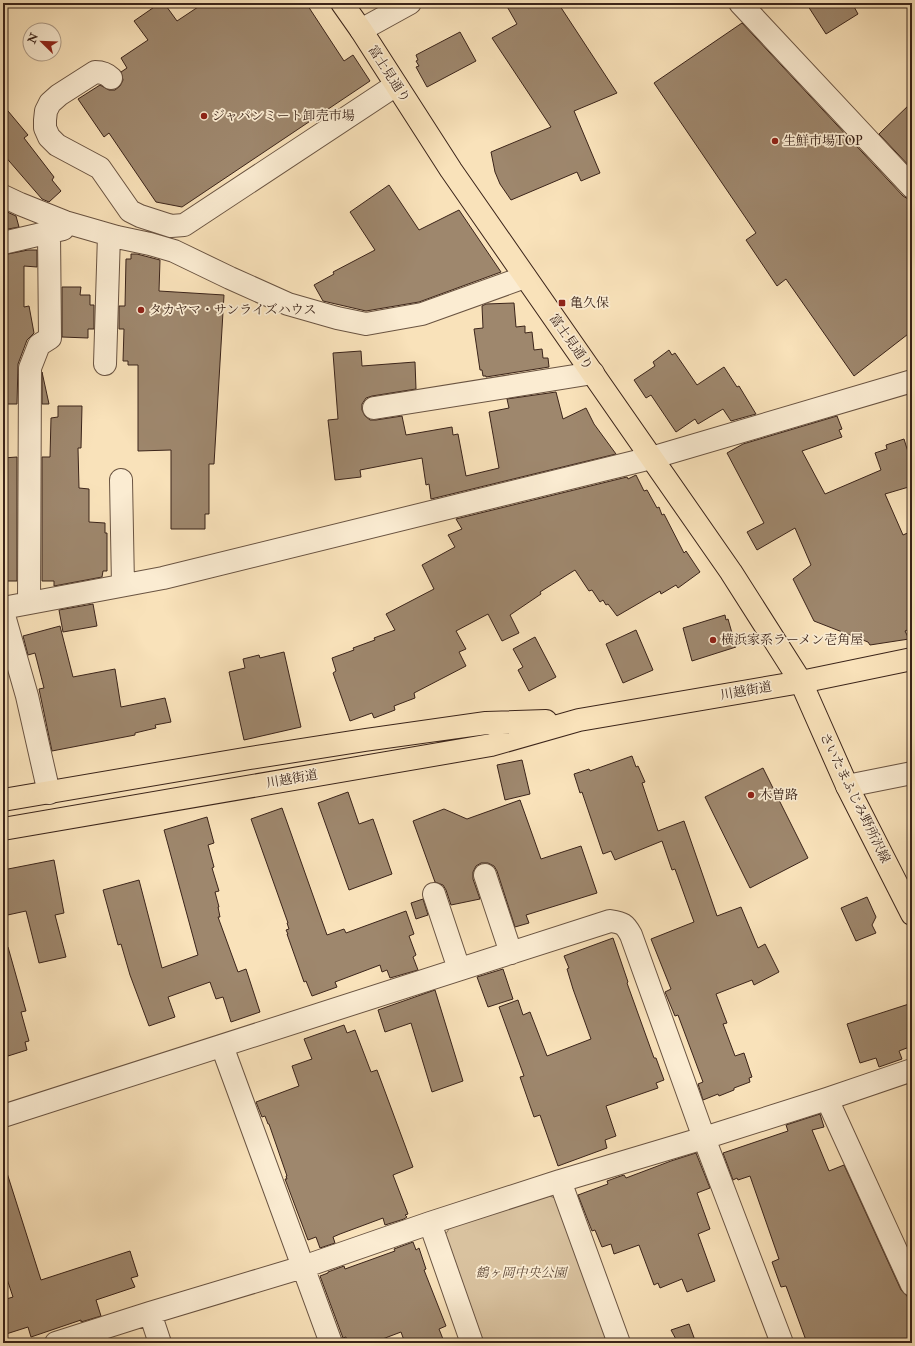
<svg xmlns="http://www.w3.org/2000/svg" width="915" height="1346" font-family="'IM FELL Double Pica','Noto Serif JP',serif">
	<rect width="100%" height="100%" fill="#f9e2ba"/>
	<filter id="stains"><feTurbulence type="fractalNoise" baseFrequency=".005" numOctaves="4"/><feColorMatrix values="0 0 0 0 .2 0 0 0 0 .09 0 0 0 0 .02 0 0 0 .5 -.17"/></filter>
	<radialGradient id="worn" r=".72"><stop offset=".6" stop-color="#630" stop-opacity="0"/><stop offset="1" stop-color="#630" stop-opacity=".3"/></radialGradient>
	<path fill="#d9c29f" stroke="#8a735c" d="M 550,1196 L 557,1199 L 609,1343 L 484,1343 L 445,1235 L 451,1226 Z"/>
	<path fill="#9e876d" stroke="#3b241a" d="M 160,3 L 164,3 L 177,21 L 204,3 L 306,3 L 344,61 L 353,55 L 370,81 L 182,207 L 156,202 L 109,133 L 104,137 L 78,99 L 100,85 L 109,90 L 115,90 L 120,86 L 123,80 L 121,72 L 127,68 L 121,58 L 148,40 L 134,21 Z
		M 505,3 L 558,3 L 617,93 L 574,111 L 600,173 L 581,181 L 577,172 L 511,200 L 500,184 L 495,172 L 491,152 L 551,127 L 492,38 L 517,24 Z
		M 806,3 L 852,3 L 858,14 L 826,34 Z
		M 742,23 L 903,196 L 908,199 L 912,199 L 912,331 L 854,376 L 786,279 L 777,286 L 746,240 L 756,233 L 654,83 Z
		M 460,32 L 476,61 L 427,87 L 416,67 L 419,66 L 416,61 L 418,60 L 416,55 Z
		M 912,102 L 912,169 L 879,134 Z
		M 3,105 L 28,135 L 24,138 L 54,177 L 52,180 L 61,191 L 49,202 L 42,199 L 3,154 Z
		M 389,185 L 419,230 L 459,210 L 501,272 L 419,302 L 366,311 L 323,301 L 314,285 L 334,274 L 333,272 L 375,250 L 350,212 Z
		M 3,210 L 16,216 L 19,227 L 3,230 Z
		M 28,250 L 37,250 L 37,267 L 24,266 L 24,307 L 29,306 L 34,333 L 27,340 L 18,364 L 17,404 L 3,404 L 3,255 Z
		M 131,254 L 137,254 L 160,260 L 159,291 L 224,295 L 214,464 L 209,464 L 209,514 L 205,514 L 205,529 L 171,529 L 171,450 L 138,451 L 138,365 L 128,365 L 128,361 L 123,361 L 124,329 L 119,329 L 119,306 L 125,306 L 126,259 L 131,259 Z
		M 62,287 L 81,287 L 80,295 L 90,295 L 90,305 L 94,305 L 94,329 L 88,329 L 88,338 L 62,337 Z
		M 514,303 L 516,327 L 525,326 L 525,333 L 532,332 L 534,350 L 542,349 L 543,358 L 548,358 L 549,367 L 486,377 L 486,376 L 483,376 L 482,370 L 480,370 L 474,329 L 483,328 L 482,306 L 486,304 Z
		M 669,350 L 672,355 L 675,353 L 697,385 L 724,367 L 737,387 L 739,386 L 756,414 L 731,421 L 723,409 L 698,424 L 695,419 L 676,432 L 651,395 L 646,398 L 634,380 L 655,366 L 653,362 Z
		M 361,351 L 362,366 L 415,362 L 416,389 L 372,396 L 366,398 L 362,404 L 362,410 L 365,416 L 370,420 L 376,420 L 402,416 L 406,435 L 452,427 L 453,435 L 458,434 L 466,476 L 499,468 L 489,412 L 509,408 L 507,399 L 556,392 L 563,419 L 586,408 L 594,424 L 616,454 L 431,499 L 429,484 L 426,485 L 422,458 L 360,470 L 361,477 L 335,480 L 328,420 L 338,419 L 333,353 Z
		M 42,372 L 49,404 L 42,404 Z
		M 58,406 L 82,406 L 81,448 L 78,448 L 79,488 L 89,489 L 89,522 L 105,523 L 105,533 L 107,533 L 107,571 L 103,571 L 102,577 L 54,586 L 54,581 L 42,581 L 42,457 L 50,457 L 51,418 L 58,417 Z
		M 837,416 L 842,429 L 839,430 L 842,437 L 802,451 L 825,494 L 881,470 L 875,453 L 887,449 L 886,445 L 904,439 L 912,465 L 912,486 L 885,494 L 903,535 L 912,531 L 912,628 L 905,631 L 909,639 L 870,645 L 868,642 L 814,621 L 793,579 L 811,565 L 795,528 L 757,550 L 747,532 L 764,523 L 727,453 L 743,444 Z
		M 17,457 L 17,581 L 3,581 L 3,458 Z
		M 636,475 L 644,491 L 647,490 L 657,508 L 659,507 L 662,515 L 664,514 L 684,553 L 686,551 L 700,572 L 678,588 L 676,585 L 661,594 L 660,591 L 617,616 L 608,604 L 606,605 L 603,600 L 600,602 L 592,590 L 589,591 L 575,570 L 540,592 L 541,594 L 510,615 L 519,633 L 502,641 L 488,614 L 456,631 L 466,649 L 459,652 L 466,666 L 414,693 L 415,698 L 394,706 L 395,710 L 374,718 L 372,713 L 350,721 L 333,673 L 336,671 L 332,658 L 354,650 L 353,648 L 375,640 L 374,638 L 395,630 L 386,614 L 434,589 L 422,565 L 455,547 L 448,535 L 462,529 L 456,519 L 627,477 L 628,479 Z
		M 93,604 L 97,626 L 63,632 L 59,610 Z
		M 725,615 L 726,620 L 728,619 L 736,647 L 692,661 L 683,628 Z
		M 60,626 L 73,677 L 115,669 L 121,707 L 165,698 L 171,722 L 155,725 L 156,728 L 135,733 L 135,735 L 52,751 L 39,689 L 44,688 L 35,653 L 28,655 L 23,636 Z
		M 636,630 L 653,670 L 623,683 L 606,644 Z
		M 535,637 L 556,677 L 529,691 L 518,670 L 523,667 L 513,649 Z
		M 284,652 L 301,727 L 244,740 L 229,672 L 245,668 L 243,659 L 259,655 L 260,658 Z
		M 632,756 L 636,767 L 638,766 L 645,782 L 642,783 L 658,831 L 684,821 L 717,916 L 741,907 L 758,948 L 765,944 L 779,972 L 754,985 L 752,980 L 716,994 L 727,1023 L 723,1024 L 735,1056 L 744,1053 L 752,1077 L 749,1078 L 750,1082 L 734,1088 L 734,1090 L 719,1096 L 718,1094 L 703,1100 L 698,1084 L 703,1082 L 678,1015 L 675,1016 L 665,992 L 671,989 L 651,939 L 694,922 L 675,869 L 672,870 L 662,841 L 615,860 L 611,851 L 603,854 L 582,792 L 580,793 L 574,774 L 589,769 L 590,771 Z
		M 522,760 L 530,794 L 505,800 L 497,765 Z
		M 763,768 L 808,858 L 750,888 L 705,797 Z
		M 348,792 L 359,824 L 373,819 L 392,874 L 349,890 L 318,803 Z
		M 520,800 L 541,859 L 581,846 L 597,893 L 526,915 L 529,923 L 515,927 L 497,871 L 494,866 L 488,863 L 481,863 L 476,866 L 473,872 L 473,879 L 480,899 L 451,905 L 446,890 L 443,885 L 435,882 L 413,821 L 444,809 L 467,819 Z
		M 282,808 L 327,935 L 344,929 L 346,933 L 406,911 L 414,934 L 409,936 L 416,955 L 413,957 L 418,970 L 390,978 L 387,970 L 382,972 L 380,965 L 335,982 L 337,987 L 312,996 L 306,981 L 304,982 L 287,934 L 288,934 L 286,930 L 289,929 L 287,923 L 288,923 L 251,819 Z
		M 207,817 L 214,843 L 208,845 L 214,867 L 212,868 L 219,891 L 215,892 L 219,907 L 218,907 L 220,917 L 218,917 L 238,972 L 246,969 L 260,1012 L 231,1022 L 223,997 L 216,999 L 210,982 L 168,997 L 175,1017 L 149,1026 L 130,975 L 121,944 L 118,945 L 103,890 L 139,880 L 162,968 L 198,955 L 164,830 Z
		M 54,860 L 64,913 L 55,915 L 66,957 L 39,963 L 26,911 L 3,916 L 3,870 Z
		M 867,897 L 876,917 L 872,925 L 876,933 L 856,941 L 841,908 Z
		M 423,899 L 428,915 L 416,919 L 411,903 Z
		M 613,938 L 628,982 L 627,983 L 654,1058 L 656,1058 L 664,1080 L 656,1083 L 658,1088 L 606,1106 L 616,1136 L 605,1140 L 607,1148 L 558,1166 L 540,1115 L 534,1117 L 520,1077 L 524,1076 L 499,1007 L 518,1000 L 523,1015 L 530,1012 L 547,1056 L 591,1039 L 573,989 L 567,969 L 569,968 L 564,956 Z
		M 3,947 L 8,947 L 26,1011 L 21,1012 L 29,1041 L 25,1042 L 27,1050 L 8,1056 L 7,1052 L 3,1053 Z
		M 503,969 L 513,999 L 488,1007 L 477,977 Z
		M 435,990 L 463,1081 L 432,1092 L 411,1023 L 385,1032 L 378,1010 Z
		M 912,1003 L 912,1046 L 899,1051 L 902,1059 L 879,1067 L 876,1058 L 860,1063 L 847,1024 Z
		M 344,1025 L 347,1033 L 355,1030 L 371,1072 L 377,1070 L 413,1167 L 393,1175 L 408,1214 L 405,1215 L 407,1217 L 404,1219 L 385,1225 L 383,1218 L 340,1234 L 333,1237 L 335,1243 L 320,1248 L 316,1237 L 308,1240 L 285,1179 L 287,1179 L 286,1176 L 287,1176 L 269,1124 L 268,1124 L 265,1116 L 262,1117 L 256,1102 L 299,1086 L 292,1066 L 312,1059 L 304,1039 Z
		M 820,1114 L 824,1127 L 812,1130 L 829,1171 L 844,1165 L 901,1290 L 907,1296 L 912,1306 L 912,1343 L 807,1343 L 786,1286 L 781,1287 L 772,1262 L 779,1259 L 750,1176 L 738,1180 L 737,1178 L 733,1180 L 723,1153 L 788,1131 L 786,1125 Z
		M 696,1153 L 710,1188 L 697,1193 L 710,1229 L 698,1234 L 715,1281 L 687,1292 L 682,1279 L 660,1288 L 658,1283 L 654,1285 L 639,1245 L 614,1254 L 611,1244 L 602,1247 L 595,1230 L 592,1231 L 578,1195 L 608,1184 L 607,1181 L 618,1177 L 624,1175 L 626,1178 L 671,1161 Z
		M 7,1173 L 41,1280 L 130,1251 L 138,1276 L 131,1278 L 135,1287 L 96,1300 L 101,1316 L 81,1322 L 81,1320 L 31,1337 L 28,1327 L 3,1335 L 3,1300 L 13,1297 L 3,1267 L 3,1174 Z
		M 413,1242 L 416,1250 L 419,1248 L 426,1269 L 424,1270 L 446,1326 L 439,1329 L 443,1339 L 434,1343 L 405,1343 L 401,1332 L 372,1343 L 348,1343 L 346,1337 L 343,1338 L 320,1276 L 328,1273 L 328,1272 L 344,1266 L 345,1269 L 395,1251 L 394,1249 Z
		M 689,1324 L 696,1343 L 678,1343 L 671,1330 Z"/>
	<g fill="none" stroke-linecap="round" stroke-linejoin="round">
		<g stroke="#6a5442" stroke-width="24">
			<path id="minor" d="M 740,3 L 912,187
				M 361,30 L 410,3
				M 111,78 C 106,73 101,72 95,72 L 59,95 L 50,103 L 46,111 L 45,120 L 45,128 L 49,137 L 57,145 L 100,168 L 130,211 L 140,216 L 171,226 L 184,225 L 396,85
				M 3,196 L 20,204 L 65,222 L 117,237 L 150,244 L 174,251 L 230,278 L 288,304 L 337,318 L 366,324 L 422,314 L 525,277
				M 3,243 L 63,229
				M 105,364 L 109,235
				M 374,408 L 593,373
				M 121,480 L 123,585
				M 29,603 L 30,368 L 39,345 L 50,338 L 49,232
				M 3,608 L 163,578 L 651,458 L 912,381
				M 3,612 L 27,696 L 49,793
				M 847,786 L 912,773
				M 485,875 L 511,953
				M 434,894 L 459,969
				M 222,1046 L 331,1343
				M 827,1099 L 912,1285
				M 3,1116 L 610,921 C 623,923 625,924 631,935 L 704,1138 L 782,1343
				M 560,1181 L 619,1343
				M 430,1223 L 472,1343
				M 150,1313 L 160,1343
				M 56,1343 L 150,1313 L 303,1267 L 430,1223 L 560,1181 L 704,1138 L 827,1099 L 912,1070"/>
		</g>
		<g stroke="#3b241a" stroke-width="24">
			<path id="major" d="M 342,3 L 361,30 L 451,170 L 731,572 L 801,682 L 847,786 L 912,914"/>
		</g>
		<g stroke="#3b241a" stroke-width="24">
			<path id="highway" d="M 3,800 L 250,758 L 365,740 L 486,723 L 546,721
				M 3,829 L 491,745 L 579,720 L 801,682 L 912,659"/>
		</g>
		<use href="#minor" stroke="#fbecd2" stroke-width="22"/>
		<use href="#major" stroke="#f9e2ba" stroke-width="22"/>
		<use href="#highway" stroke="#f9e2ba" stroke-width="22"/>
	</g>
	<g fill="#8f2418" stroke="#fbecd2" stroke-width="1.5">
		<circle cx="204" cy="116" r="4"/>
		<circle cx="775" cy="141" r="4"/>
		<rect x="558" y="299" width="8" height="8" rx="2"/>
		<circle cx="141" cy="310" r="4"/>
		<circle cx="713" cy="640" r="4"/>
		<circle cx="751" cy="795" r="4"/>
	</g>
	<g text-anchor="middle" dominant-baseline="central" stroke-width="3.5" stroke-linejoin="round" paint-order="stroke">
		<g font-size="13" fill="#3b241a" stroke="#fbecd2">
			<text transform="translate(389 74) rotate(57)">富士見通り</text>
			<text transform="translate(571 342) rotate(55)">富士見通り</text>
			<text transform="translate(746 691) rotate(-10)">川越街道</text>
			<text transform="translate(292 779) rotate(-10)">川越街道</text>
			<text transform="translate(855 798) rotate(64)">さいたまふじみ野所沢線</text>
		</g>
		<g font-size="13" fill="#3b241a" stroke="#fbecd2" text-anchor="start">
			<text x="212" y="116">ジャパンミート卸売市場</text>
			<text x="783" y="141">生鮮市場TOP</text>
			<text x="570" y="303">亀久保</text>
			<text x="149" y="310">タカヤマ・サンライズハウス</text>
			<text x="721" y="640">横浜家系ラーメン壱角屋</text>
			<text x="759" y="795">木曽路</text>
		</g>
		<g font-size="13" font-style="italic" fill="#624c3b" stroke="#fbecd2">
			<text x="521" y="1273">鶴ヶ岡中央公園</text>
		</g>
	</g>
	<rect width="915" height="1346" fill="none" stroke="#f9e2ba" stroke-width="16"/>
	<rect x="4" y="4" width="907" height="1338" fill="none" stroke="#3b241a" stroke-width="2"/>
	<rect x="8" y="8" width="899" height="1330" fill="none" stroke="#3b241a"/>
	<g transform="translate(42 42) rotate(293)"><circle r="19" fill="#fbecd2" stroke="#ae9c88"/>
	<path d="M0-3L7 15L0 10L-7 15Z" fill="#8f2418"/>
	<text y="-6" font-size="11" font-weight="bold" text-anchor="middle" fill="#3b241a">N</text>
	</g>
	<rect width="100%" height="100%" filter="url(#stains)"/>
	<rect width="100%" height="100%" fill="url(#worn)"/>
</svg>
